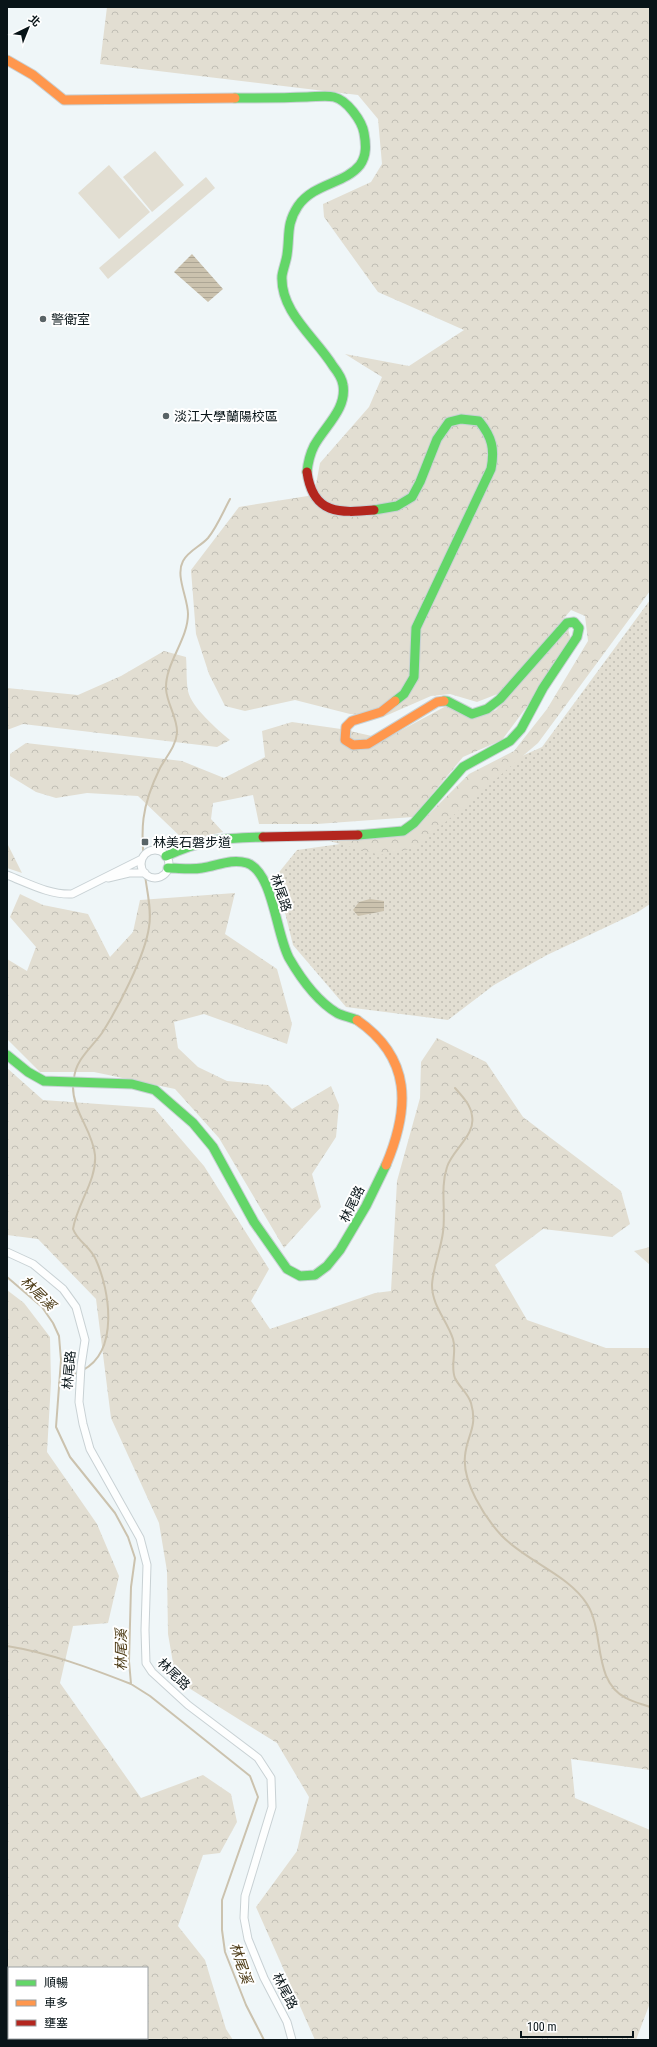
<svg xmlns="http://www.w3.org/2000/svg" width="657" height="2047" font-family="'Roboto Condensed','Noto Sans TC',sans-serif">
	<defs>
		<pattern id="grass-dots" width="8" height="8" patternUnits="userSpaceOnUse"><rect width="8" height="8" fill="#e2ded2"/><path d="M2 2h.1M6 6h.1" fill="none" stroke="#c0beb4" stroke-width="1.8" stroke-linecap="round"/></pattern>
		<pattern id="forest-crowns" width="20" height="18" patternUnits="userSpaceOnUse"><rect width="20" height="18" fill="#e2ded2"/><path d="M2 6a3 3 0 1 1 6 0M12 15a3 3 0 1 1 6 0" fill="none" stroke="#c0beb4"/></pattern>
		<pattern id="water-rules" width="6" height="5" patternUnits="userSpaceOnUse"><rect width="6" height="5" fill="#cbc2ae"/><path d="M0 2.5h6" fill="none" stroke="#ada695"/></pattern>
	</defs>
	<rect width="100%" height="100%" fill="#eff6f8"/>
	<path fill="url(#grass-dots)" d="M 650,600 L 650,904 L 638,912 L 547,955 L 494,985 L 448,1020 L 346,1007 L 293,945 L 276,876 L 297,850 L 419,833 L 475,777 L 542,747 Z"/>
	<path fill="url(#forest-crowns)" fill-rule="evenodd" d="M 107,7 L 650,7 L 650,591 L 538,743 L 415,848 L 380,855 L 322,839 L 414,829 L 469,774 L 514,751 L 547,709 L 588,641 L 585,616 L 571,610 L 500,693 L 477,702 L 450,694 L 431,696 L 383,717 L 350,714 L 295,700 L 245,711 L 225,706 L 209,674 L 196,634 L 191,570 L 239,507 L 314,495 L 320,463 L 369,407 L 382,377 L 345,354 L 409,366 L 464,330 L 378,292 L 324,217 L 323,204 L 371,182 L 382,164 L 378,119 L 358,95 L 100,64 Z
		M 568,628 L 571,641 L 548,678 L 502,740 L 463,757 L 413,817 L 317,824 L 259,824 L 253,795 L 213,803 L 211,819 L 223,832 L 185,841 L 138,796 L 87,793 L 56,798 L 36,792 L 10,776 L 10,754 L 26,743 L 182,761 L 224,778 L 265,757 L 262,731 L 292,722 L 341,729 L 385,739 L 448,705 L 476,718 L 496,710 Z
		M 164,651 L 186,657 C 187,668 186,680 188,691 C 191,707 218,730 230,740 L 217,747 L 23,724 L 7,730 L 7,688 L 78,695 L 121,676 Z
		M 7,843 L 22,873 L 7,868 Z
		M 235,893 L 225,934 L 277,969 L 292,1024 L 287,1044 L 204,1014 L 174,1022 L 178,1048 L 198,1067 L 227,1081 L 268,1085 L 292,1109 L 331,1086 L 339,1105 L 336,1137 L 312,1174 L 321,1207 L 284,1248 L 219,1138 L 175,1089 L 94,1072 L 40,1072 L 7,1039 L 7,959 L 27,971 L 36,947 L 10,917 L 20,894 L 43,905 L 88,914 L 110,957 L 133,932 L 140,900 Z
		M 437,1038 L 486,1062 L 523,1117 L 621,1191 L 630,1224 L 612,1237 L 543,1229 L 495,1265 L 527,1320 L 606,1348 L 650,1348 L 650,1770 L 571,1759 L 575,1798 L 650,1830 L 650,2003 L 636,2040 L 315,2040 L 256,1907 L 297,1851 L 309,1797 L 277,1743 L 176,1680 L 168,1634 L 167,1571 L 159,1523 L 111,1418 L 96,1299 L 38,1239 L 7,1235 L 7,1068 L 43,1100 L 154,1108 L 204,1166 L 269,1269 L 251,1301 L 270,1329 L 375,1293 L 391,1291 L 397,1181 L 420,1098 L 421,1062 Z
		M 650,1247 L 650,1265 L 634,1251 Z
		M 7,1290 L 24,1303 L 50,1337 L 51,1382 L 47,1452 L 97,1524 L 119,1576 L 108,1623 L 73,1626 L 60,1683 L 141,1798 L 203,1775 L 231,1794 L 237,1822 L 220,1853 L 203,1855 L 178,1926 L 205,1960 L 226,2029 L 233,2040 L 7,2040 ZM 9,1968 L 147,1968 L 147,2038 L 9,2038 Z"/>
	<path fill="#e2ded2" d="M 155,151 L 184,185 L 152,212 L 123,177 Z
		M 109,165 L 150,212 L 119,239 L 78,193 Z
		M 206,177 L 215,188 L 108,279 L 99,268 Z"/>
	<path fill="url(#water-rules)" d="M 192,254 L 223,289 L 208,302 L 174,272 Z
		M 370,899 L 384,901 L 384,911 L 358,916 L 353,910 L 359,902 Z"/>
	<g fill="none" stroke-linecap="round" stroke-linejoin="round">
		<path stroke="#cbc2ae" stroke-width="2" d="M 145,871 C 140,829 141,807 160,768 C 166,757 176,746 177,733 C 178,719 167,704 166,689 C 165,663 188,640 188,614 C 188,598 175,576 183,561 C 188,551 201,546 208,538 C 217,527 223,512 230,499
			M 74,1079 C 75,1060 92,1047 102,1033 C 118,1008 145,956 149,927 C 152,910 147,892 145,875
			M 73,1085 C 72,1111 93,1131 95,1155 C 97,1180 77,1204 73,1229 C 78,1242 91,1247 96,1260 C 110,1291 119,1351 83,1370
			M 455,1088 C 462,1096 471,1105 472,1116 C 476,1135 452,1150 447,1167 C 440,1188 446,1210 443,1232 C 441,1249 433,1267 432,1285 C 432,1306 447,1320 453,1339 C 457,1352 450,1366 455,1378 C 459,1387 468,1393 471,1403 C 478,1428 467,1434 465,1456 C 462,1482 485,1518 502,1536 C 526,1561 569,1575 587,1604 C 605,1632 592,1681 626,1698 C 633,1702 642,1704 650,1707
			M 7,1277 L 42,1307 L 53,1323 L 59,1336 L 61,1360 L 56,1427 L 70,1457 L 115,1513 L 128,1537 L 135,1558 L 131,1587 L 129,1661 L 131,1684 L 150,1696 L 250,1776 L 258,1797 L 222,1900 L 222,1930 L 225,1952 L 246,2005 L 264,2040
			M 59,1383 L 79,1372
			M 7,1646 C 50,1653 90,1668 131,1684"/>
		<g stroke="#c8d1d4" stroke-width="9">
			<path id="street" d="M141 864a14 14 0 1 1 28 0a14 14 0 1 1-28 0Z
				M 7,875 C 28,883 49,895 72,894 L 142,859
				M 108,878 L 129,873 L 145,873
				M 7,1252 L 33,1264 L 63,1289 L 76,1307 L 85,1340 L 81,1366 L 79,1402 L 83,1424 L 90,1449 L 140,1538 L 147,1565 L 145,1630 L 146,1663 L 152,1672 L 188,1705 L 258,1758 L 271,1778 L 272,1807 L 245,1896 L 244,1918 L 248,1939 L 264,1978 L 287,2022 L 292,2040"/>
		</g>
		<g stroke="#c8d1d4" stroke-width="11">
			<path id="fast" d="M 235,98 C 259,98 283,98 307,97 C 315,97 326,95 334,97 C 347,100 362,121 364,133 C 366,144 367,155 360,165 C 345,184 314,183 298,206 C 286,224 290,235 287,255 C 286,262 283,269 282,276 C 280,312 316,338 333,366 C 337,371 342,378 343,385 C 347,409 325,426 314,446 C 310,454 308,462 307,472
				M 374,510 L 397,506 L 412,497 L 420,482 L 437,439 L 449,422 L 461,419 L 479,421 C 492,437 495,449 491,469 L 416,628 L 414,677 L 404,694 L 395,701
				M 358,835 L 403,831 L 414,823 L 463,767 L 510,741 L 521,729 L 543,688 L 577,637 L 579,628 L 574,622 L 567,623 L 500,699 L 487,709 L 472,714 L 447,701 L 444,701
				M 166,856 C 203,839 223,838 263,837
				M 168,868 C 179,868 191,870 202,868 C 217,866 231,858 247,863 C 273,872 276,934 289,958 C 300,977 317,1001 337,1013 C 343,1016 350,1017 357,1020
				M 7,1055 L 28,1072 L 44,1081 L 132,1084 L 155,1090 L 193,1123 L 213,1147 L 254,1222 L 287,1269 L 300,1276 L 315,1275 L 327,1266 L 340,1250 L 366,1206 L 386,1165"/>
		</g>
		<g stroke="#c8d1d4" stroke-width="11">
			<path id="slow" d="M 7,60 L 33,75 L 64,100 L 235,98
				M 395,701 L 381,712 L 352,721 L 346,727 L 345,740 L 353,745 L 368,744 L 437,702 L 444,701
				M 357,1020 C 412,1058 410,1108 386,1165"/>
		</g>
		<g stroke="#c8d1d4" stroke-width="11">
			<path id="jam" d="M 307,472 C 313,515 340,513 374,510
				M 263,837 L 358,835"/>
		</g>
		<use href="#street" stroke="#fdfefe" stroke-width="7"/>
		<use href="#fast" stroke="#63d668" stroke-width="9"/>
		<use href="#slow" stroke="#ff974d" stroke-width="9"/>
		<use href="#jam" stroke="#b3261e" stroke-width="9"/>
	</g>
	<g fill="#596366" stroke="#fff" stroke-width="1.5">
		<circle cx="43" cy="319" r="4"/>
		<circle cx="166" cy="416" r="4"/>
		<rect x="141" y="838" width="8" height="8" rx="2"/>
	</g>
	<g text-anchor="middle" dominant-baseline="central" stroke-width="4" stroke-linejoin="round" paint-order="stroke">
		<g font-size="13" fill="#081418" stroke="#fff" text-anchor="start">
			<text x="51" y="319">警衛室</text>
			<text x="174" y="416">淡江大學蘭陽校區</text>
			<text x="153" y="842">林美石磐步道</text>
		</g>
		<g font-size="13" fill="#081418" stroke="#fff">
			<text transform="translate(281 893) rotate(71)">林尾路</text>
			<text transform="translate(352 1204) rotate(-64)">林尾路</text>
			<text transform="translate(69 1370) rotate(-85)">林尾路</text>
			<text transform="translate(174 1674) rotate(44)">林尾路</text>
			<text transform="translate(285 1991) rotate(63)">林尾路</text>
		</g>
		<g font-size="14" font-style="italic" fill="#493711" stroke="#fff">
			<text transform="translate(38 1293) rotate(44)">林尾溪</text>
			<text transform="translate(121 1650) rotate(-90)">林尾溪</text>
			<text transform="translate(241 1963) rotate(72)">林尾溪</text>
		</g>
	</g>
	<rect width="657" height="2047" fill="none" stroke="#081418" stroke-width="16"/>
	<rect x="8" y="1967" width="140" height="72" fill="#ffffff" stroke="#9ca1a3"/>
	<rect x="16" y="1980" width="20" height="6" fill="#63d668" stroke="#9ca1a3"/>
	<text x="44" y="1987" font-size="12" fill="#081418">順暢</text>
	<rect x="16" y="2000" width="20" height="6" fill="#ff974d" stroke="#9ca1a3"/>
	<text x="44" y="2007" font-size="12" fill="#081418">車多</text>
	<rect x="16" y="2020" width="20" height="6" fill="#b3261e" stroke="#9ca1a3"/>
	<text x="44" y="2027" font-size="12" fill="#081418">壅塞</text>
	<g transform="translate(28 28) rotate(43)" stroke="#ffffff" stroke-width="3" paint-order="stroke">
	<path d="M0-3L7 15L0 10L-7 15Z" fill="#081418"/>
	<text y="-6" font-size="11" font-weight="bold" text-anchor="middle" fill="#081418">北</text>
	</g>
	<path d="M521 2031v6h112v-6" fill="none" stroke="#081418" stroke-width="2"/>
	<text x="527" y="2031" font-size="12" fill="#081418" stroke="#ffffff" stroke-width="3" paint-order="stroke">100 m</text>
</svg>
